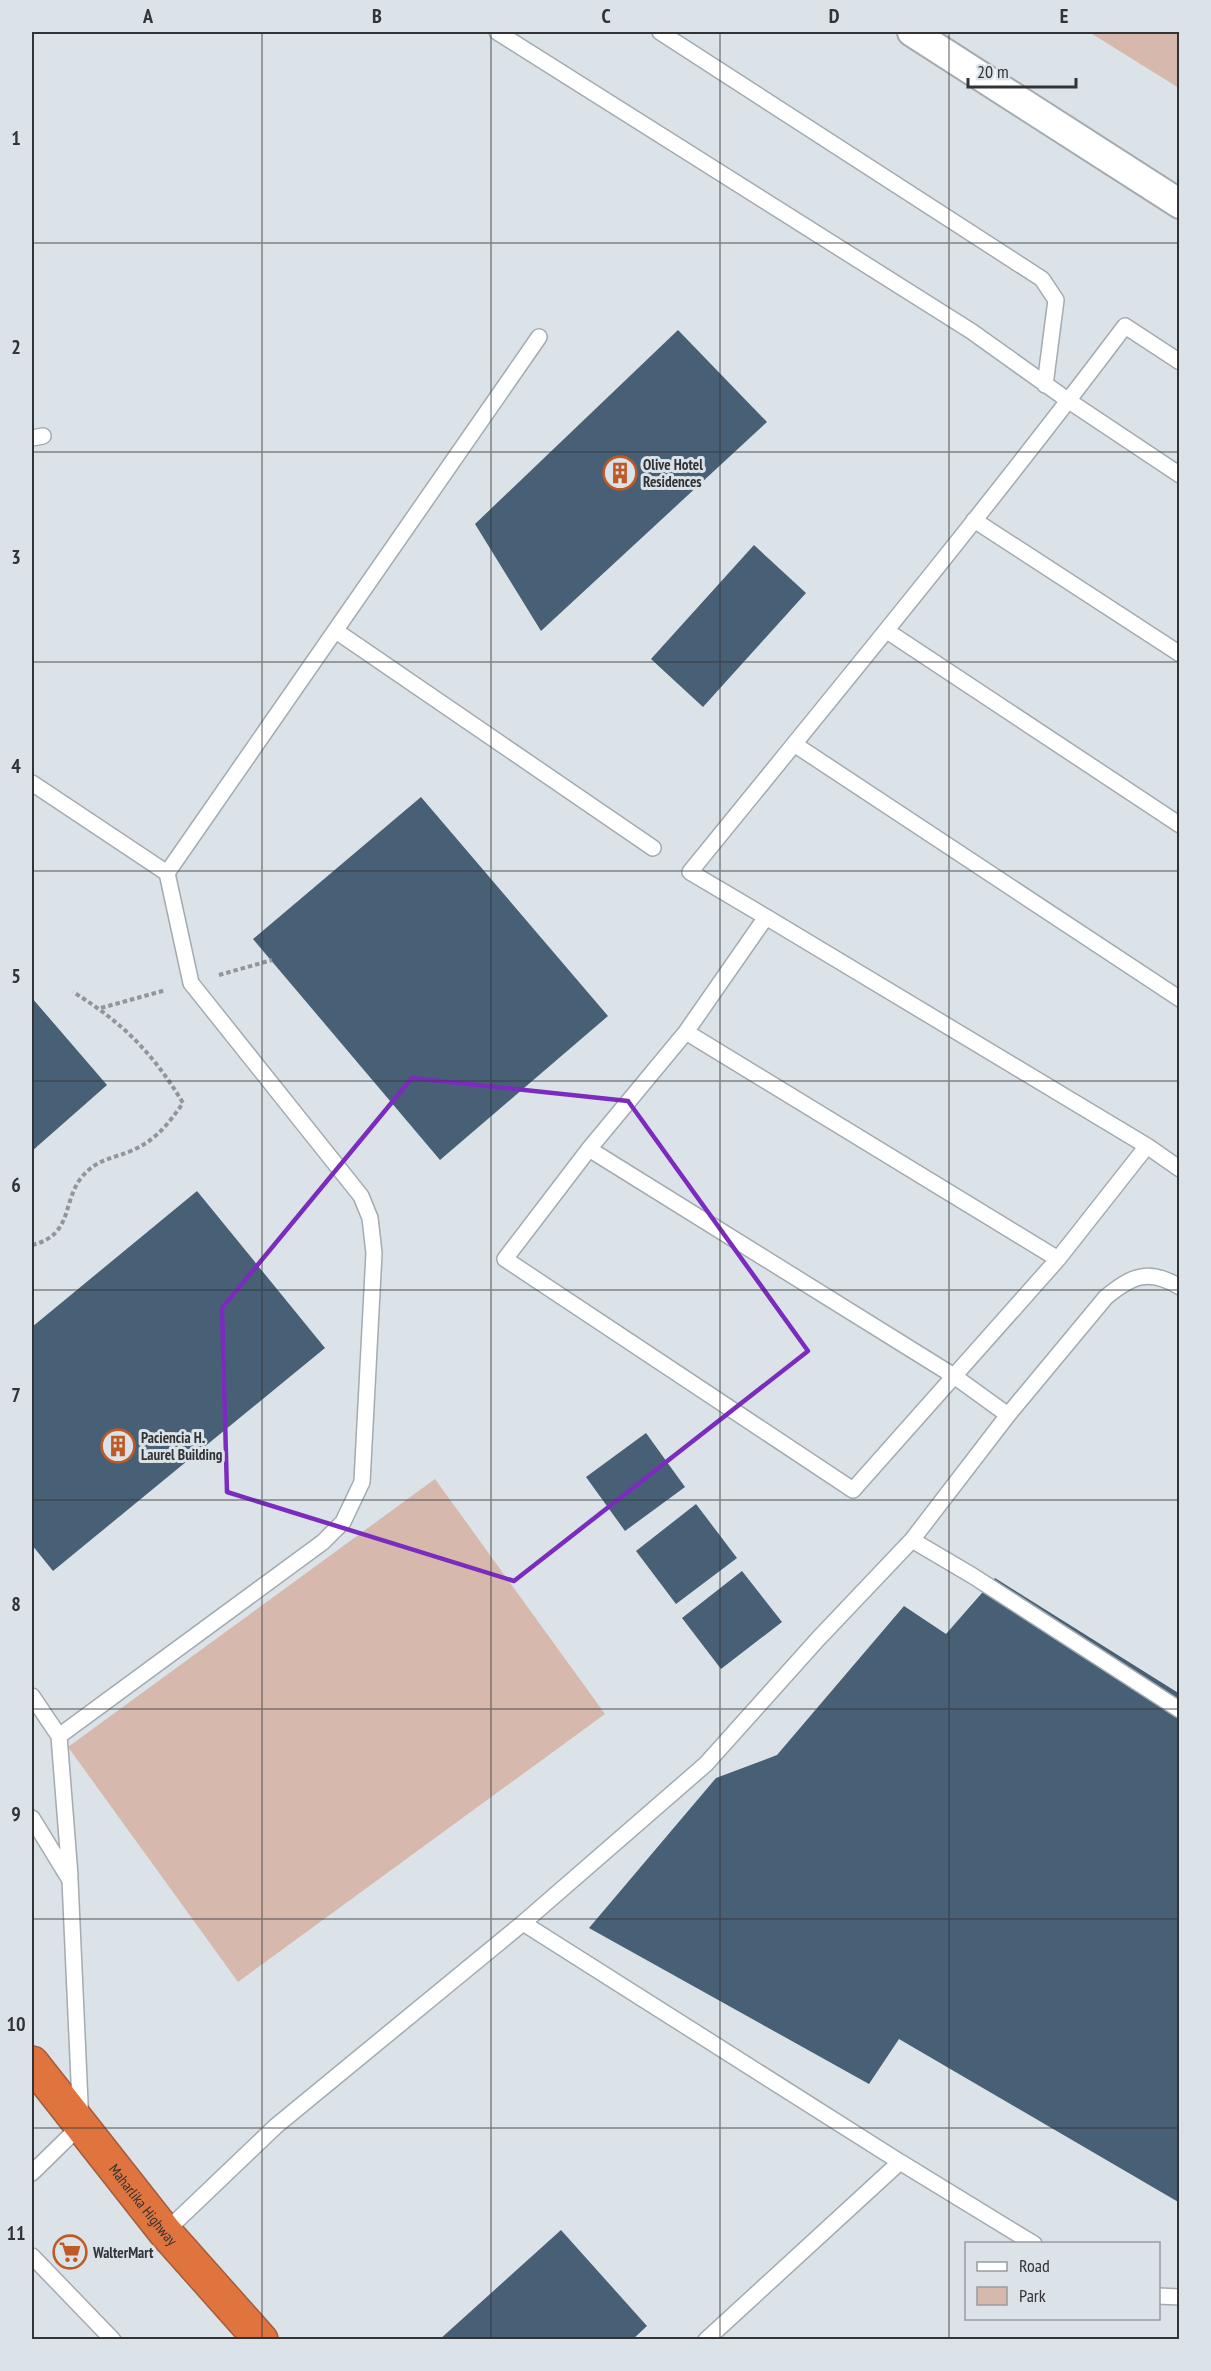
<svg xmlns="http://www.w3.org/2000/svg" width="1211" height="2371" font-family="'PT Sans Narrow',sans-serif">
	<rect width="100%" height="100%" fill="#dbe2e8"/>
	<path fill="#d6b9ac" d="M 1089,32 L 1179,32 L 1179,88 Z
		M 435,1479 L 605,1714 L 238,1982 L 68,1747 Z"/>
	<path fill="#486075" d="M 678,330 L 767,422 L 541,631 L 475,524 Z
		M 754,545 L 806,593 L 703,707 L 651,659 Z
		M 421,797 L 608,1016 L 440,1160 L 253,939 Z
		M 32,998 L 107,1085 L 32,1151 Z
		M 197,1191 L 325,1348 L 53,1571 L 32,1545 L 32,1327 Z
		M 646,1433 L 685,1487 L 625,1531 L 586,1477 Z
		M 696,1504 L 737,1558 L 676,1604 L 636,1551 Z
		M 742,1571 L 782,1622 L 721,1669 L 682,1618 Z
		M 995,1578 L 1180,1694 L 1180,2203 L 899,2039 L 869,2084 L 589,1928 L 716,1778 L 777,1755 L 904,1606 L 946,1634 Z
		M 561,2230 L 647,2326 L 632,2340 L 439,2340 Z"/>
	<g fill="none" stroke-linecap="round" stroke-linejoin="round">
		<g stroke="#a4abb0" stroke-width="18">
			<path id="lane" d="M 497,32 L 971,331 L 1069,401 L 1180,475
				M 660,32 L 1042,279 L 1056,300 L 1045,385
				M 32,438 L 43,436
				M 974,520 L 1180,654
				M 336,631 L 653,848
				M 887,631 L 1180,825
				M 794,744 L 1180,999
				M 32,783 L 167,873 L 539,337
				M 766,917 L 1147,1146 L 1180,1169
				M 686,1032 L 589,1149 L 505,1259 L 853,1490 L 1058,1259 L 1147,1146
				M 589,1149 L 954,1376 L 1008,1415
				M 1058,1259 L 686,1032 L 766,917 L 690,872 C 837,691 985,512 1125,326 L 1180,362
				M 912,1540 L 973,1576 L 1180,1710
				M 32,1696 L 59,1736 L 70,1876
				M 59,1736 L 323,1542 L 343,1522 L 362,1482 L 374,1253 L 370,1218 L 361,1196 L 191,983 L 167,873
				M 32,1818 L 70,1880 L 81,2125 L 32,2173
				M 523,1923 L 706,1764 L 818,1639 L 912,1540 L 1008,1415 L 1106,1297 C 1132,1276 1148,1268 1180,1287
				M 165,2232 L 276,2126 L 523,1923 L 900,2162
				M 32,2256 L 113,2340
				M 1158,2296 L 1180,2297
				M 706,2340 L 900,2162 L 1034,2244"/>
		</g>
		<g stroke="#a4abb0" stroke-width="32">
			<path id="street" d="M 912,32 L 1180,204"/>
		</g>
		<g stroke="#a35d3b" stroke-width="36">
			<g id="highway">
				<path id="s1" d="M 32,2063 L 165,2232 L 261,2340"/>
			</g>
		</g>
		<path stroke="#91969b" stroke-width="4" stroke-dasharray="4.5 3" stroke-linecap="butt" d="M 219,975 L 272,960
			M 101,1008 L 166,990
			M 32,1245 C 73,1235 62,1203 81,1178 C 97,1158 113,1159 133,1150 C 156,1140 169,1123 183,1103 C 153,1053 122,1022 73,992"/>
		<use href="#lane" stroke="#fff" stroke-width="15"/>
		<use href="#street" stroke="#fff" stroke-width="28"/>
		<use href="#highway" stroke="#e0743e" stroke-width="33"/>
	</g>
	<path fill="none" stroke="#7b2cbf" stroke-width="4.5" stroke-linejoin="round" d="M 412,1078 L 628,1101 L 808,1351 L 514,1581 L 227,1492 L 222,1308 Z"/>
	<path fill="none" stroke="#313336" stroke-width="1.5" stroke-opacity="0.55" d="M 262,32 L 262,2340M 491,32 L 491,2340M 720,32 L 720,2340M 949,32 L 949,2340M 32,243 L 1180,243M 32,452 L 1180,452M 32,662 L 1180,662M 32,871 L 1180,871M 32,1081 L 1180,1081M 32,1290 L 1180,1290M 32,1500 L 1180,1500M 32,1709 L 1180,1709M 32,1919 L 1180,1919M 32,2128 L 1180,2128"/>
	<defs>
		<g id="building-ring" transform="scale(1.725)"><circle r="9.5" fill="#dbe2e8" stroke="#be5a25" stroke-width="1.5"/><path d="M-4-6H4V6H1V3H-1V6H-4ZM-2.5-4.3h1.7v1.8h-1.7ZM.8-4.3h1.7v1.8H.8ZM-2.5-1h1.7V.8h-1.7ZM.8-1h1.7V.8H.8Z" fill="#be5a25"/></g>
		<g id="supermarket-ring" transform="scale(1.725)"><circle r="9.5" fill="#dbe2e8" stroke="#be5a25" stroke-width="1.5"/><path d="M-6-5.5h2.5l.6 2H6L4.5 2H-2.5L-4.4-4H-6ZM-1.5 3.2a1.3 1.3 0 1 0 .1 0ZM3 3.2a1.3 1.3 0 1 0 .1 0Z" fill="#be5a25"/></g>
	</defs>
	<g fill-rule="evenodd">
		<use href="#building-ring" x="620" y="473"/>
		<use href="#building-ring" x="118" y="1446"/>
		<use href="#supermarket-ring" x="70" y="2252"/>
	</g>
	<g text-anchor="middle" dominant-baseline="central" stroke-width="6" stroke-linejoin="round" paint-order="stroke">
		<g font-size="15" font-weight="bold" fill="#313336" stroke="#dbe2e8" text-anchor="start">
			<text x="643" y="464">Olive Hotel<tspan x="643" dy="17">Residences</tspan></text>
			<text x="141" y="1437">Paciencia H.<tspan x="141" dy="17">Laurel Building</tspan></text>
			<text x="93" y="2252">WalterMart</text>
		</g>
		<g font-size="15" fill="#313336" stroke="#dbe2e8">
			<text stroke="none"><textPath href="#s1" startOffset="180">Maharlika Highway</textPath></text>
		</g>
	</g>
	<rect width="1211" height="2371" fill="none" stroke="#dbe2e8" stroke-width="66"/>
	<rect x="965" y="2242" width="195" height="78" fill="#dbe2e8" stroke="#979ca1" stroke-width="1.5"/>
	<rect x="977" y="2262" width="30" height="9" fill="#ffffff" stroke="#979ca1" stroke-width="1.5"/>
	<text x="1019" y="2272" font-size="18" fill="#313336">Road</text>
	<rect x="977" y="2287" width="30" height="18" fill="#d6b9ac" stroke="#979ca1" stroke-width="1.5"/>
	<text x="1019" y="2302" font-size="18" fill="#313336">Park</text>
	<path d="M968 78v9h108v-9" fill="none" stroke="#313336" stroke-width="3"/>
	<text x="977" y="78" font-size="18" fill="#313336" stroke="#dbe2e8" stroke-width="4.5" paint-order="stroke">20 m</text>
	<rect x="33" y="33" width="1145" height="2305" fill="none" stroke="#313336" stroke-width="2"/>
	<g font-size="20" text-anchor="middle" font-weight="bold" fill="#313336">
		<text x="148" y="23">A</text>
		<text x="377" y="23">B</text>
		<text x="606" y="23">C</text>
		<text x="834" y="23">D</text>
		<text x="1064" y="23">E</text>
		<text x="16" y="145">1</text>
		<text x="16" y="354">2</text>
		<text x="16" y="564">3</text>
		<text x="16" y="773">4</text>
		<text x="16" y="983">5</text>
		<text x="16" y="1192">6</text>
		<text x="16" y="1402">7</text>
		<text x="16" y="1611">8</text>
		<text x="16" y="1821">9</text>
		<text x="16" y="2031">10</text>
		<text x="16" y="2240">11</text>
	</g>
</svg>
